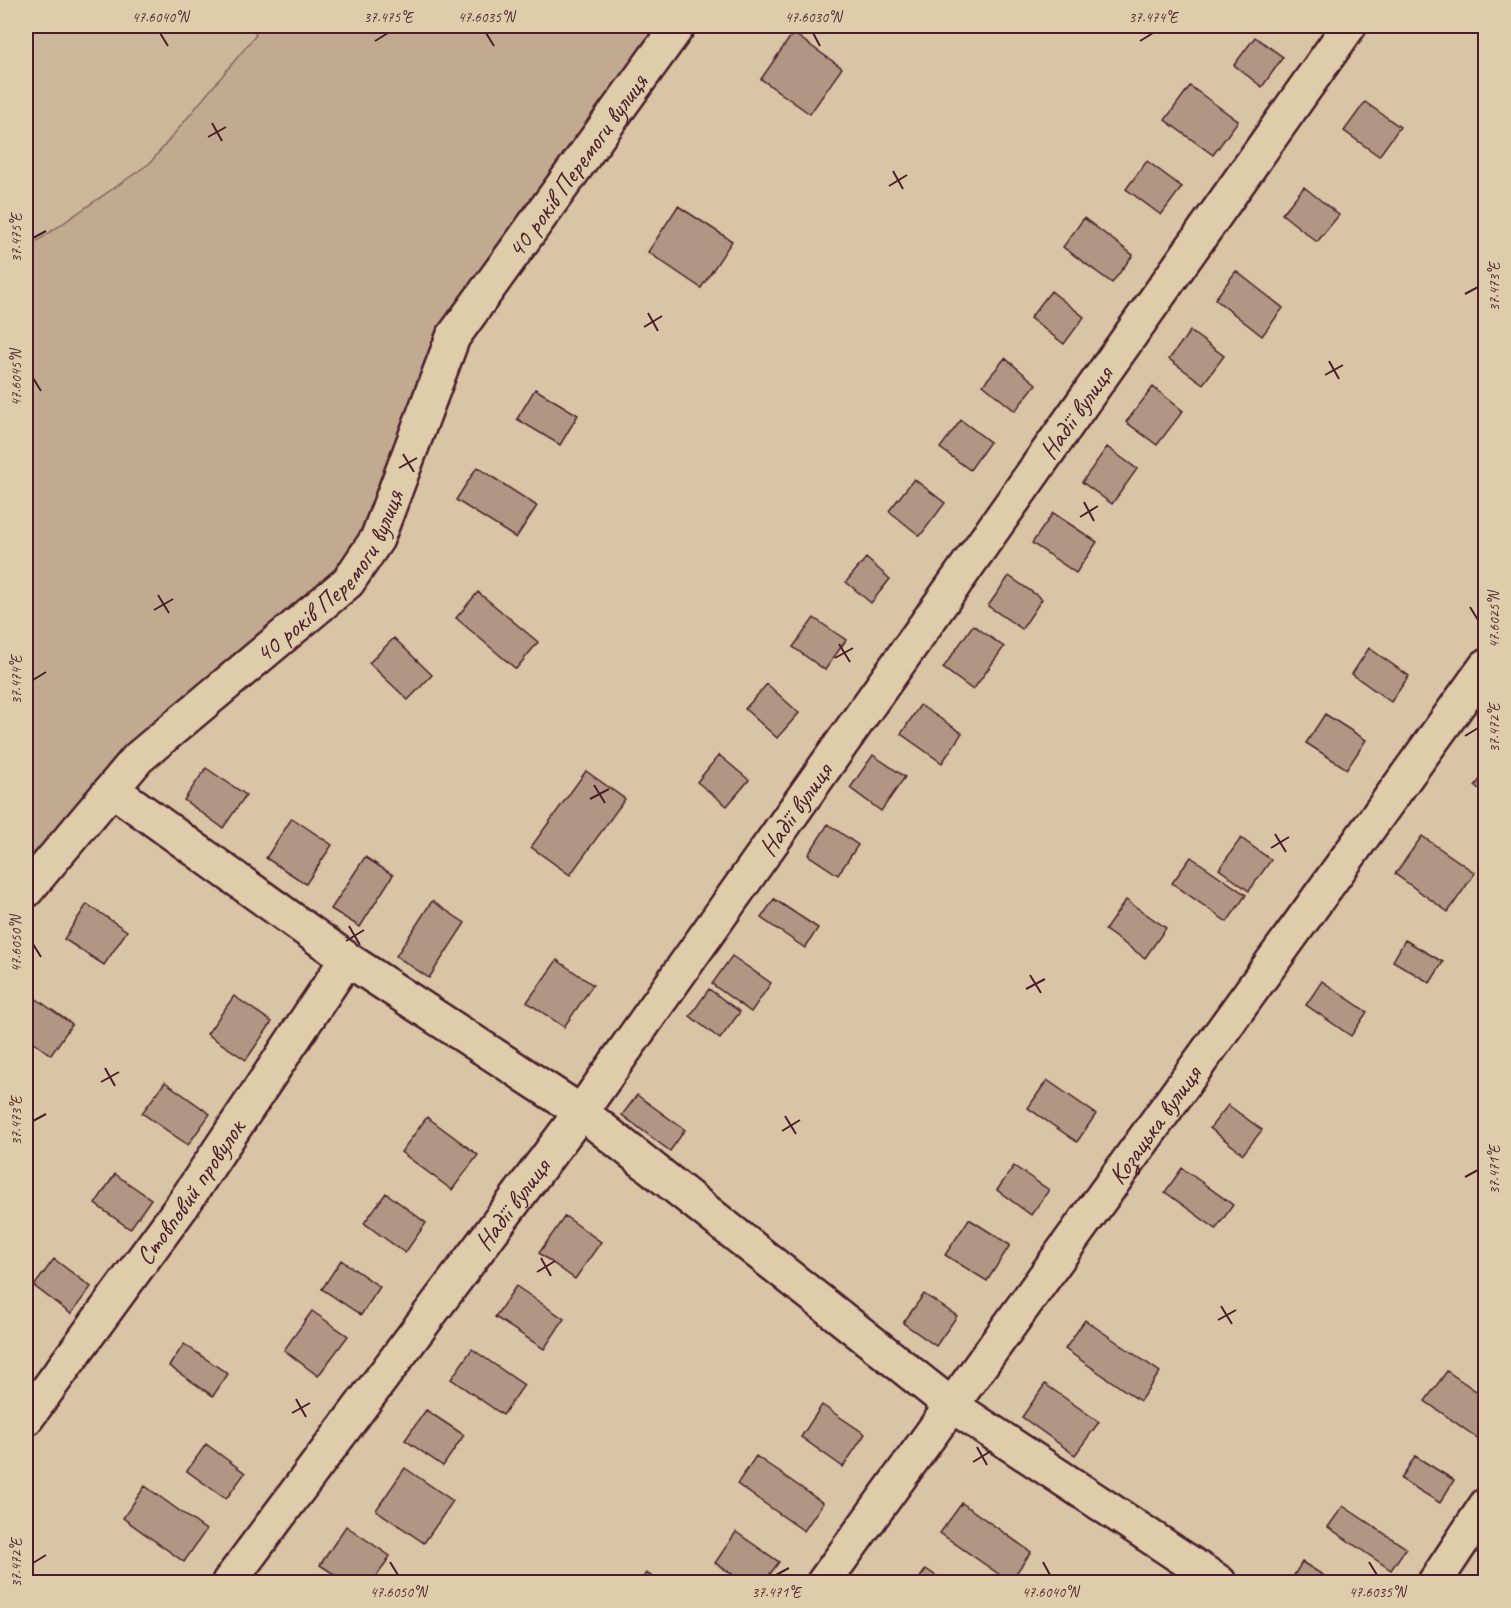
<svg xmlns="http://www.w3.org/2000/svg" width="1511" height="1608" font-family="Caveat,sans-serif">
	<rect width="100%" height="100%" fill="#d9c5a5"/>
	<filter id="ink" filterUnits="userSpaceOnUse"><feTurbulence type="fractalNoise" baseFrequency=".0167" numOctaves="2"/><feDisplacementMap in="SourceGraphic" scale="12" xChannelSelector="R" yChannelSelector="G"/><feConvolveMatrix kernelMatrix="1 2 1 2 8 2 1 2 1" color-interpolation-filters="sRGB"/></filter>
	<g filter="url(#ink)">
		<path fill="#cdb79b" d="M 26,26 L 251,26 L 256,35 L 150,163 L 26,249 Z"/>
		<path fill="#c2aa91" stroke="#86645e" stroke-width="1.5" d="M 251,26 L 678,26 L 453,337 L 377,539 L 138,758 L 26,891 L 26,249 L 150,163 L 256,35 Z"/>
		<path fill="#b09683" stroke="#4a1f2b" stroke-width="1.5" d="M 793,33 L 842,68 L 810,114 L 761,79 Z
			M 1255,37 L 1283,57 L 1262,87 L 1234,65 Z
			M 1190,86 L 1238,121 L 1213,155 L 1165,120 Z
			M 1365,102 L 1400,127 L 1379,156 L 1344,131 Z
			M 1147,161 L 1182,187 L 1161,215 L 1126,189 Z
			M 1304,187 L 1339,215 L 1317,242 L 1282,214 Z
			M 678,206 L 732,241 L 701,288 L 648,252 Z
			M 1084,218 L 1133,255 L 1112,283 L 1063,247 Z
			M 1236,271 L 1283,308 L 1262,336 L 1215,299 Z
			M 1051,291 L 1084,317 L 1064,344 L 1030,318 Z
			M 1190,331 L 1224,356 L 1203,384 L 1169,359 Z
			M 1005,358 L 1036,384 L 1015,411 L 983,385 Z
			M 1153,387 L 1183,411 L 1157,445 L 1126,422 Z
			M 535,389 L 578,415 L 560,445 L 517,419 Z
			M 961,420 L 990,442 L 970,470 L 940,448 Z
			M 1107,447 L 1137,469 L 1112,504 L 1082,482 Z
			M 477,467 L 537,506 L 516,538 L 456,500 Z
			M 914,479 L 945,503 L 920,536 L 889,511 Z
			M 1053,513 L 1097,542 L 1076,573 L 1032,543 Z
			M 866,558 L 890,579 L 871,603 L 846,582 Z
			M 1009,576 L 1042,599 L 1022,629 L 988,606 Z
			M 478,592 L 538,642 L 516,669 L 456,618 Z
			M 814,618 L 846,640 L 825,670 L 793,647 Z
			M 973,625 L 1004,647 L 973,690 L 943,668 Z
			M 394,638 L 432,675 L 408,700 L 369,663 Z
			M 1369,648 L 1409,676 L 1391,702 L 1352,674 Z
			M 767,684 L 799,713 L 777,738 L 745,709 Z
			M 920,705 L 962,733 L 942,763 L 901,734 Z
			M 1325,714 L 1366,740 L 1347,769 L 1306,743 Z
			M 719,755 L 749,780 L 727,806 L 697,782 Z
			M 873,755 L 905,777 L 881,811 L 850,788 Z
			M 206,768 L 246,795 L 223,828 L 184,800 Z
			M 586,771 L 625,799 L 570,875 L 531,847 Z
			M 1486,771 L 1486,794 L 1475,786 Z
			M 292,818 L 332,845 L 306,884 L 266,858 Z
			M 828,824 L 858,845 L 838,875 L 808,855 Z
			M 1422,836 L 1475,873 L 1448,912 L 1395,874 Z
			M 1241,838 L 1271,860 L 1249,891 L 1219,869 Z
			M 365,857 L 393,875 L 360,927 L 331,909 Z
			M 1191,857 L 1246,895 L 1227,922 L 1172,883 Z
			M 774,899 L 818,928 L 805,948 L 761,918 Z
			M 1126,900 L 1166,928 L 1145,958 L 1105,930 Z
			M 432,901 L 465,923 L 429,978 L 396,956 Z
			M 87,904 L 127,931 L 104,965 L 64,939 Z
			M 1405,940 L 1443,962 L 1430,983 L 1393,961 Z
			M 732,956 L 771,983 L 751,1012 L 712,984 Z
			M 557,960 L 593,985 L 564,1027 L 527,1002 Z
			M 1322,981 L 1367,1012 L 1351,1036 L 1306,1005 Z
			M 709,989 L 740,1012 L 720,1039 L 690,1016 Z
			M 28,993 L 72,1024 L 51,1055 L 26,1037 L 26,997 Z
			M 234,996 L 272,1022 L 246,1060 L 207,1034 Z
			M 1047,1080 L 1096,1114 L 1077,1142 L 1028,1108 Z
			M 165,1082 L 210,1114 L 188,1145 L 142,1113 Z
			M 637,1095 L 685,1130 L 670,1151 L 622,1115 Z
			M 1228,1105 L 1262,1130 L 1243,1154 L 1210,1128 Z
			M 427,1117 L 478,1155 L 452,1190 L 401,1152 Z
			M 1014,1166 L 1049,1190 L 1031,1215 L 997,1190 Z
			M 1182,1168 L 1233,1205 L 1216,1229 L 1165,1192 Z
			M 115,1174 L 151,1199 L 130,1229 L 95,1204 Z
			M 386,1193 L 426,1223 L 405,1253 L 364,1223 Z
			M 565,1216 L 601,1242 L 575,1279 L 539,1253 Z
			M 969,1219 L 1010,1245 L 987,1281 L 945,1255 Z
			M 54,1259 L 91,1287 L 71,1314 L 34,1286 Z
			M 341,1260 L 380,1287 L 361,1315 L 322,1289 Z
			M 516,1286 L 564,1319 L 544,1349 L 495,1317 Z
			M 924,1294 L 957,1316 L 936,1346 L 903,1323 Z
			M 312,1311 L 348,1336 L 318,1376 L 284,1350 Z
			M 1085,1320 L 1160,1372 L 1140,1401 L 1065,1349 Z
			M 184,1344 L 228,1374 L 213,1396 L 169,1366 Z
			M 472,1349 L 524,1385 L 503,1415 L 451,1379 Z
			M 1447,1371 L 1486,1398 L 1486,1444 L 1425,1401 Z
			M 1045,1384 L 1099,1422 L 1075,1455 L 1022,1417 Z
			M 822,1405 L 865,1434 L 843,1467 L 801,1437 Z
			M 426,1410 L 464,1435 L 443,1466 L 405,1440 Z
			M 206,1444 L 245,1473 L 226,1499 L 187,1471 Z
			M 756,1456 L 823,1503 L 804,1531 L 737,1484 Z
			M 1415,1456 L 1454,1480 L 1440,1503 L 1401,1479 Z
			M 405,1468 L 453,1501 L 424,1543 L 376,1510 Z
			M 145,1486 L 206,1530 L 184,1562 L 123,1518 Z
			M 962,1503 L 1031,1552 L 1010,1582 L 940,1533 Z
			M 1343,1506 L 1406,1548 L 1391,1570 L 1328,1527 Z
			M 346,1526 L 390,1556 L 373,1582 L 346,1582 L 320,1565 Z
			M 736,1532 L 779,1562 L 764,1582 L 744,1582 L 715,1563 Z
			M 1302,1562 L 1334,1582 L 1290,1582 Z
			M 926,1569 L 945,1582 L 917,1582 Z
			M 646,1573 L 660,1582 L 640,1582 Z"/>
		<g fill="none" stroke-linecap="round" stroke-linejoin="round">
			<g stroke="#4a1f2b" stroke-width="38">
				<g id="minor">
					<path d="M 113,790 L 347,959 L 581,1112 L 951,1405 L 1219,1582"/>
					<path id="s1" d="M 26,891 L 138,758 L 348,582 L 377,539 L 453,337 L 678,26"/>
					<path id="s2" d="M 26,1419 L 182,1206 L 347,959"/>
					<path id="s3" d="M 229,1582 L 581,1112 L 1349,26"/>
					<path id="s4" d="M 824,1582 L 1486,666"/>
					<path d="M 1435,1582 L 1486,1505"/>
				</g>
			</g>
			<use href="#minor" stroke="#dfccaa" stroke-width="33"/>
		</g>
	</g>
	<path fill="none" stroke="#4a1f2b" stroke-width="2" d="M 160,33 L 168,46M 486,33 L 494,46M 813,33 L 820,46M 375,41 L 388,33M 1140,41 L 1153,33M 212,123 L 222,141M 208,137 L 226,127M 893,171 L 903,189M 889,186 L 907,175M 33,238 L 46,231M 1465,294 L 1478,287M 648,313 L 658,331M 644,327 L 662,316M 1329,361 L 1339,379M 1325,375 L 1343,365M 33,378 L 41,391M 403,454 L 414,472M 399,468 L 417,458M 1084,502 L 1094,521M 1080,517 L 1098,506M 158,595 L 169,613M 1470,607 L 1478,620M 154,610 L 173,599M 839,644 L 850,662M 835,658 L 853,648M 33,680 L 46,672M 1465,736 L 1478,728M 594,785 L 605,803M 590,799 L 609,789M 1275,834 L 1286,852M 1271,848 L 1289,837M 349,926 L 360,945M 346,941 L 364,930M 33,944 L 41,957M 1030,975 L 1041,993M 1026,989 L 1045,979M 105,1068 L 115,1086M 101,1082 L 119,1072M 785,1116 L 796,1134M 33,1121 L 46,1114M 782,1131 L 800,1120M 1465,1177 L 1478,1170M 541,1258 L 551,1276M 537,1272 L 555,1261M 1221,1306 L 1232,1324M 1218,1320 L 1236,1310M 296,1399 L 306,1417M 292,1413 L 310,1403M 977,1447 L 987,1465M 973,1462 L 991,1451M 390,1562 L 398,1575M 1043,1562 L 1050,1575M 1369,1562 L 1377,1575M 33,1563 L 46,1555M 776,1575 L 789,1568"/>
	<g text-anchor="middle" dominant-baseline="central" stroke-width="5" stroke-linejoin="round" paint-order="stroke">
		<g font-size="26" fill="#4a1f2b" stroke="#dfccaa">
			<text stroke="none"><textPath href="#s1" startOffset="927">40 років Перемоги вулиця</textPath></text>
			<text stroke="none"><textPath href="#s3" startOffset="1444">Надії вулиця</textPath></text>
			<text stroke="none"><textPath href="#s1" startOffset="441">40 років Перемоги вулиця</textPath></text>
			<text stroke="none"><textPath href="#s3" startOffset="958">Надії вулиця</textPath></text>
			<text stroke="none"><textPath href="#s4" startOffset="564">Козацька вулиця</textPath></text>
			<text stroke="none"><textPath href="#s2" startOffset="280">Стовповий провулок</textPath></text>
			<text stroke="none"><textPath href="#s3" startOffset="472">Надії вулиця</textPath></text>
		</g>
	</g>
	<rect width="1511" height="1608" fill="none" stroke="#dfccaa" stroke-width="66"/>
	<rect x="33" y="33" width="1445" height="1542" fill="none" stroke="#4a1f2b" stroke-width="2"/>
	<g font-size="15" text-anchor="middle" fill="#4a1f2b">
		<text x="160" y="22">47.6040°N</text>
		<text x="388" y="22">37.475°E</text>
		<text x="486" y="22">47.6035°N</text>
		<text x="813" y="22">47.6030°N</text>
		<text x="1153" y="22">37.474°E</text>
		<text transform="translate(16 238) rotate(-90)" y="5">37.475°E</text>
		<text transform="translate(1494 287) rotate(-90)" y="5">37.473°E</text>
		<text transform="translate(16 378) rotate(-90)" y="5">47.6045°N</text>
		<text transform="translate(1494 620) rotate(-90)" y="5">47.6025°N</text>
		<text transform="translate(16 680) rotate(-90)" y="5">37.474°E</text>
		<text transform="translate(1494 728) rotate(-90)" y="5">37.472°E</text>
		<text transform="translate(16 944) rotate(-90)" y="5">47.6050°N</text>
		<text transform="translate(16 1121) rotate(-90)" y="5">37.473°E</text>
		<text transform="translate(1494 1170) rotate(-90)" y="5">37.471°E</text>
		<text transform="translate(16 1563) rotate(-90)" y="5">37.472°E</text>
		<text x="398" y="1597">47.6050°N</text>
		<text x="776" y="1597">37.471°E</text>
		<text x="1050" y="1597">47.6040°N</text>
		<text x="1377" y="1597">47.6035°N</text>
	</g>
</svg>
